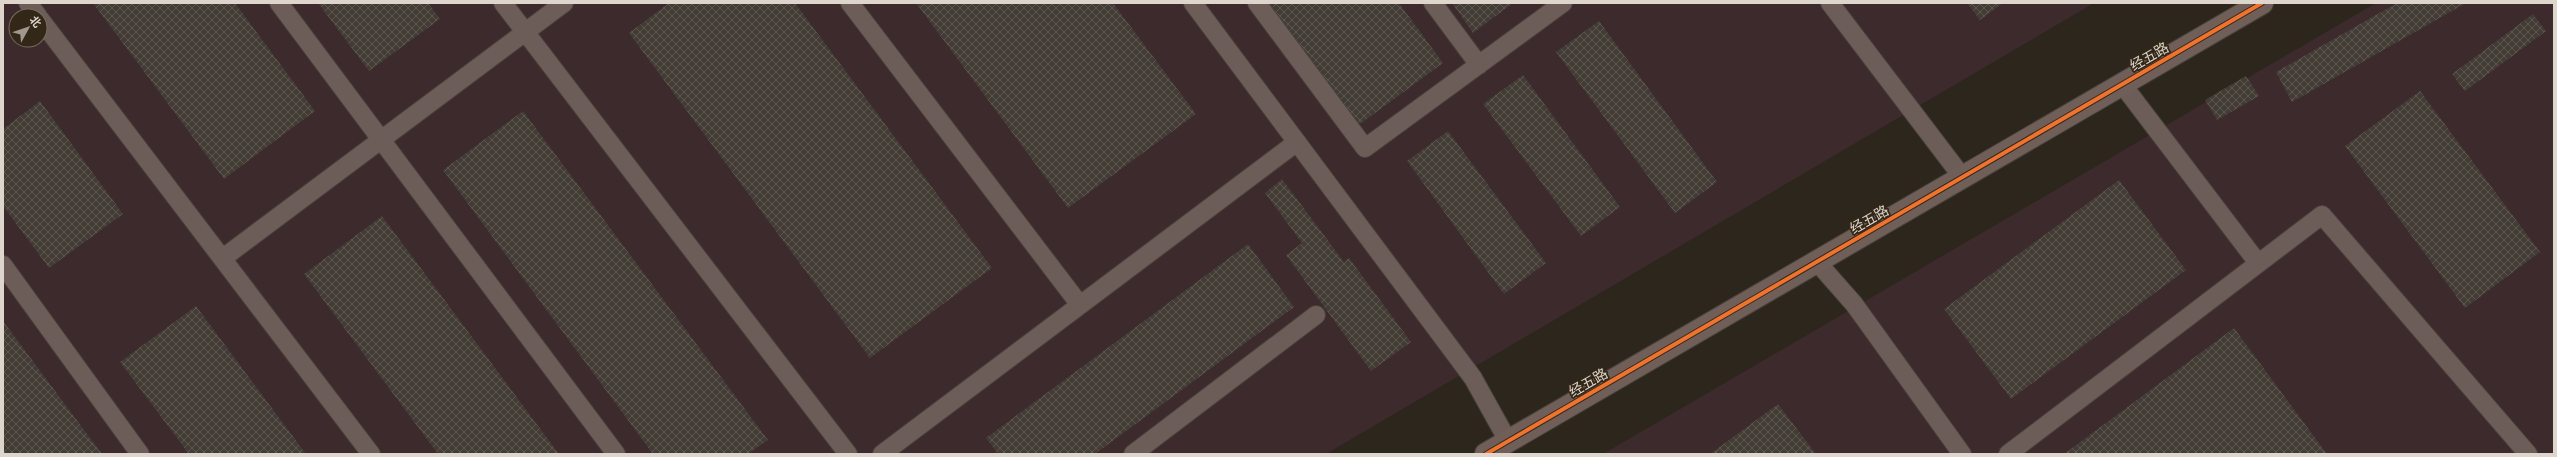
<svg xmlns="http://www.w3.org/2000/svg" width="2557" height="457" font-family="Manrope,'Noto Sans SC',sans-serif">
	<defs>
		<pattern id="building-cross-hatch" width="8" height="8" patternUnits="userSpaceOnUse"><rect width="8" height="8" fill="#423c35"/><path d="M0 0l8 8M0 8l8-8" fill="none" stroke="#5d5751"/></pattern>
	</defs>
	<rect width="100%" height="100%" fill="#2d261d"/>
	<path fill="#3c2a2d" fill-rule="evenodd" d="M 3,3 L 2094,3 L 1326,454 L 3,454 ZM 16,16 L 40,16 L 40,40 L 16,40 Z
		M 2376,3 L 2554,3 L 2554,454 L 1603,454 Z"/>
	<path fill="url(#building-cross-hatch)" d="M 93,3 L 235,3 L 315,111 L 224,179 Z
		M 318,3 L 428,3 L 440,19 L 369,71 Z
		M 669,3 L 795,3 L 992,268 L 870,358 L 629,33 Z
		M 916,3 L 1113,3 L 1196,114 L 1068,208 Z
		M 1264,3 L 1399,3 L 1443,63 L 1356,127 Z
		M 1452,3 L 1513,3 L 1473,33 Z
		M 1967,3 L 2003,3 L 1980,20 Z
		M 2397,3 L 2466,3 L 2292,102 L 2276,72 Z
		M 2533,14 L 2546,31 L 2465,91 L 2452,74 Z
		M 1599,21 L 1717,182 L 1675,213 L 1556,52 Z
		M 1523,75 L 1620,207 L 1581,236 L 1483,104 Z
		M 2246,76 L 2259,96 L 2217,120 L 2205,100 Z
		M 2420,91 L 2540,252 L 2465,308 L 2345,146 Z
		M 40,101 L 123,214 L 49,268 L 3,206 L 3,129 Z
		M 523,111 L 768,440 L 748,454 L 653,454 L 443,170 Z
		M 1448,131 L 1546,263 L 1504,294 L 1407,161 Z
		M 1282,179 L 1344,262 L 1349,258 L 1411,342 L 1371,371 L 1286,255 L 1302,243 L 1265,193 Z
		M 2119,180 L 2186,270 L 2011,399 L 1944,309 Z
		M 382,216 L 559,454 L 438,454 L 304,274 Z
		M 1248,244 L 1294,307 L 1095,454 L 998,454 L 986,438 Z
		M 196,306 L 306,454 L 189,454 L 120,362 Z
		M 3,321 L 102,454 L 3,454 Z
		M 2234,328 L 2327,454 L 2064,454 Z
		M 1778,404 L 1816,454 L 1710,454 Z"/>
	<g fill="none" stroke-linecap="round" stroke-linejoin="round">
		<g stroke="#48423b" stroke-width="20">
			<path id="lane" d="M 28,3 L 38,16
				M 279,3 L 616,454
				M 503,3 L 848,454
				M 850,3 L 1080,305
				M 1193,3 L 1473,378 L 1508,441
				M 1257,3 L 1365,148 L 1563,3
				M 1433,3 L 1479,65
				M 1830,3 L 1963,178
				M 40,19 L 371,454
				M 2122,84 L 2258,263
				M 223,258 L 564,3
				M 1817,262 L 1854,304 L 1962,454
				M 3,265 L 140,454
				M 882,454 L 1297,142
				M 1133,454 L 1316,315
				M 2008,454 L 2322,215 L 2528,454"/>
		</g>
		<g stroke="#48423b" stroke-width="24">
			<path id="secondary" d="M 1486,454 L 2262,3"/>
		</g>
		<use href="#lane" stroke="#6d5d59" stroke-width="18"/>
		<use href="#secondary" stroke="#705e59" stroke-width="22"/>
		<g stroke="#332717" stroke-width="6">
			<path id="cycleway" d="M 1486,454 L 2262,3"/>
		</g>
		<use href="#cycleway" stroke="#ef722f" stroke-width="4"/>
	</g>
	<g text-anchor="middle" dominant-baseline="central" stroke-width="3.5" stroke-linejoin="round" paint-order="stroke">
		<g font-size="14" fill="#ded6cc" stroke="#332717">
			<text transform="translate(2149 56) rotate(-30)">经五路</text>
			<text transform="translate(1869 219) rotate(-30)">经五路</text>
			<text transform="translate(1588 382) rotate(-30)">经五路</text>
		</g>
	</g>
	<rect width="2557" height="457" fill="none" stroke="#ded6cc" stroke-width="8"/>
	<g transform="translate(28 28) rotate(50)"><circle r="19" fill="#332717" stroke="#776d5f"/>
	<path d="M0-3L7 15L0 10L-7 15Z" fill="#a0988f"/>
	<text y="-6" font-size="11" font-weight="bold" text-anchor="middle" fill="#ded6cc">北</text>
	</g>
</svg>
